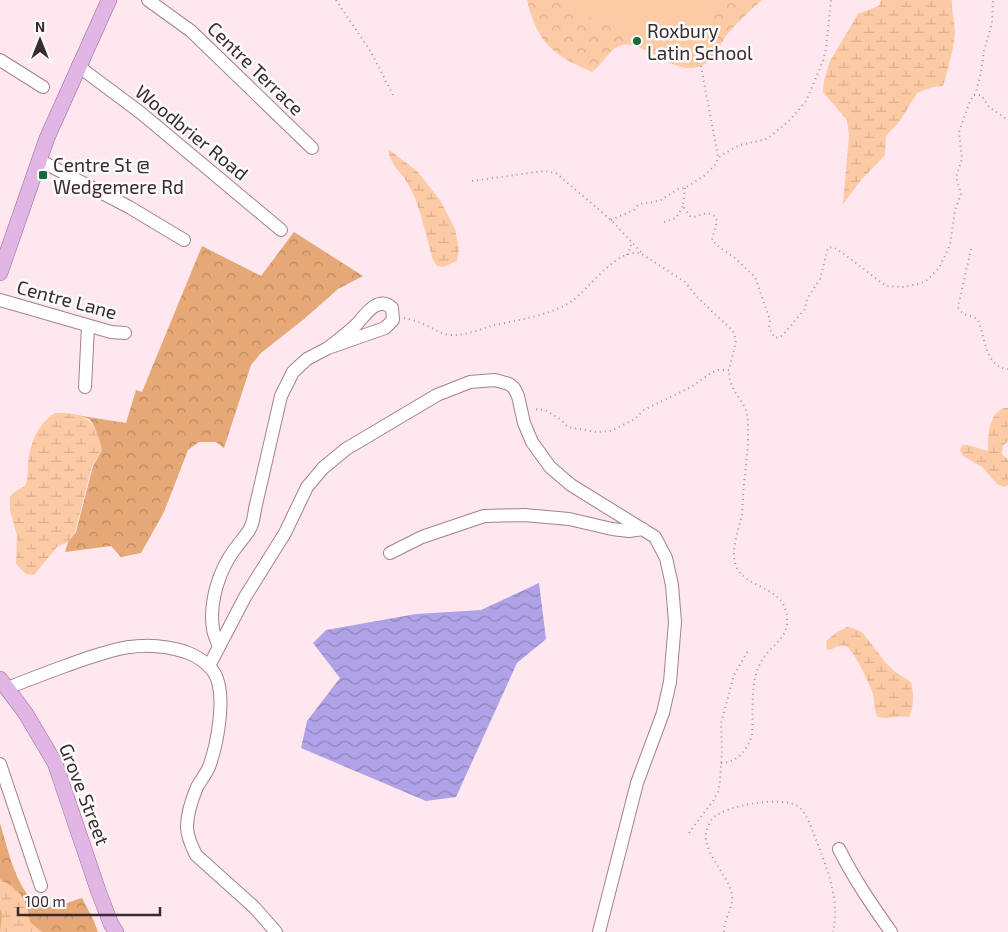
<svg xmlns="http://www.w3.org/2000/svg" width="1008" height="932" font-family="'Exo 2',sans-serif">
	<defs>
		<pattern id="forest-crowns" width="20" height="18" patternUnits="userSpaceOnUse" patternTransform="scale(1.25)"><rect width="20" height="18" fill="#e5a876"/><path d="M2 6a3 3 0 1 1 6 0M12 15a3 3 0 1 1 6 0" fill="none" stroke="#bb8961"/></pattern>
		<pattern id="wetland-marsh" width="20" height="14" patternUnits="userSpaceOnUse" patternTransform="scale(1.25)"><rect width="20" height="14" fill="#fccba5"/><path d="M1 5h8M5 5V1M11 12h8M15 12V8" fill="none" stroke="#d9ae8e"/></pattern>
		<pattern id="park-crowns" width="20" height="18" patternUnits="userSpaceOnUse" patternTransform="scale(1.25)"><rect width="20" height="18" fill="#fccba5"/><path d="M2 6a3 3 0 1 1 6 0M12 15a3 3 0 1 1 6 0" fill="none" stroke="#d9ae8e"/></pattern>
		<pattern id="water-waves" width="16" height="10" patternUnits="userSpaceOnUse" patternTransform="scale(1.25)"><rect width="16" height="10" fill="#afa2e6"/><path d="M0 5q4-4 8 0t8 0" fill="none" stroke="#8f84bb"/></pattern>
	</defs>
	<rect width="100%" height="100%" fill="#ffe7ef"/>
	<path fill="url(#forest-crowns)" d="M 294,232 L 363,276 L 338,289 L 304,319 L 261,353 L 251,365 L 224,448 L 216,442 L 199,442 L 188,450 L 164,512 L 141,553 L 121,557 L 111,546 L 65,552 L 68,542 L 76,532 L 93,466 L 102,450 C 100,442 95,424 89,419 C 85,417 80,416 76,415 L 126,423 L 136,390 L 142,392 L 202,246 L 261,276 Z
		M 0,823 C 7,845 19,906 48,907 C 59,907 71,901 82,898 L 93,919 L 98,932 L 0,932 Z"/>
	<path fill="url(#wetland-marsh)" d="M 881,0 L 952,0 C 951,11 955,21 955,32 C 954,50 948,68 943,86 L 933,87 L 917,93 L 900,121 L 886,136 L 885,155 L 862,179 L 843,204 L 849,136 L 847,120 L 823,92 L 824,80 L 830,61 L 858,14 L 879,6 Z
		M 388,149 L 417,171 L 440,200 L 455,229 L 459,249 L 457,261 L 443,267 L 437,266 L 433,260 C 425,233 421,206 407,182 C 400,171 389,163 388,149 Z
		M 1004,408 L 1008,408 L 1008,441 L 1003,446 L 1002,454 L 1008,460 L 1008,485 L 1005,487 L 998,485 L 982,467 L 963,456 L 960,450 L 962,445 L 968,445 L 988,451 C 988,436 988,415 1004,408 Z
		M 55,413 C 87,412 95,420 102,450 L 92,466 L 75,532 L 68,542 L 57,547 L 34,575 L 26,574 L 16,564 L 17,536 L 10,510 L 10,497 L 14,492 L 25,486 C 28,478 28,471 28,463 C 30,444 38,423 55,413 Z
		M 847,627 L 853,628 L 862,632 L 886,663 L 894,671 L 911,682 C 914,693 914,707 909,717 C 898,715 889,720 878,717 C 873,710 875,702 873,694 C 870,685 854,650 846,646 C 839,643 834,650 827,650 L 826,641 L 837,632 Z
		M 0,879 C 21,891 27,898 30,922 L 42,932 L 0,932 L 2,915 L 0,908 Z"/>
	<path fill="url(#park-crowns)" d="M 527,0 L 762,0 C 750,10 739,21 729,32 C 719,44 717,58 703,65 C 675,79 644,40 623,45 C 608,48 604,64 592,72 C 553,55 537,43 527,0 Z"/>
	<path fill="#fccba5" d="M 561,0 L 720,0 L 689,65 L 560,3 Z"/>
	<path fill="url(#water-waves)" d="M 539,583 L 546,639 L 517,663 L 456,797 L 426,801 L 301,748 L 307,721 L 340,678 L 313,643 L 326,630 L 416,614 L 481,610 Z"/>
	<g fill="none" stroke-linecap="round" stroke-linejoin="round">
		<g stroke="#a4818c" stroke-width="14">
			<path id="minor" d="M 148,0 L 191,31 L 312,148
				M 0,60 L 43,87
				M 78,66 L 141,113 L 281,230
				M 39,160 L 129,207 L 184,240
				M 0,300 L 111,332 L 125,333
				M 85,387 L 88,326
				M 390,553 L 422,537 L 484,516 L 524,515 L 569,519 L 612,529 L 629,531 L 643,529
				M 219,647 C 217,641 214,635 213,629 C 209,602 219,570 235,549 C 248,531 252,532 255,509 L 281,396 L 293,372 L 307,359 L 328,348 L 385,328 L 393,320 L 392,308 C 378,295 365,315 357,324 C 348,333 338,340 328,348
				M 209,666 L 245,597 L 285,533 L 307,487 L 323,468 L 346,449 L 437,395 L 470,382 L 495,380 L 509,384 L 514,388 L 518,396 L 524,423 L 532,442 L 550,467 L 571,485 L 655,537 L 666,558 L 672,585 L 675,622 L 670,682 L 663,713 L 637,783 L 599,932
				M 8,688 C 27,680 46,673 65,666 C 107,651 141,637 186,652 C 197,656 206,662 213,671 C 228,692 217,745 209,767 C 206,774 201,780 197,787 C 192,799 187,813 187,827 C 187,837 192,847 196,855 L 254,907 L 276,932
				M 0,764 L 41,886
				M 839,849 C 854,879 872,905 891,932"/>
		</g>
		<g stroke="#996499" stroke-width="16">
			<path id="major" d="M 0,273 L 47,138 L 109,0
				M 0,679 L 26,714 L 55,763 L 98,890 L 111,924 L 116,932"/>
		</g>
		<path stroke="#a7939a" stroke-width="2" stroke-dasharray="1 4" stroke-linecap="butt" d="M 336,0 L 371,52 L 394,97
			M 701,66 L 718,157
			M 974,95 L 981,95 L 989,107 L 1008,120
			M 472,181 L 544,171 L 556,173 L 611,220 L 641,252
			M 685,188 L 683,206 L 690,216 L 694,217 L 707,213 L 715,216 L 717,221 L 712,240 L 719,247 L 735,258 L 755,277 L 770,320 L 769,328 L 775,338 L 782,336 L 805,309 L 807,299 L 820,279 L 828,248 L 833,247 L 844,254 L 886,286 L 904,287 L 918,284 L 926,281 L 939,268 L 950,245 L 955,210 L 961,194 L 956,177 L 962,159 L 959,132 L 970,101 L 976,92 L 981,72 L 984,51 L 992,23 L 993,0
			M 611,220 L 634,210 L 638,205 L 643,203 L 649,203 L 661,200 L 678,189 L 685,188 L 704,176 L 716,164 L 718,158 L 725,153 L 740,145 L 767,139 L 789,121 L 806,101 L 823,61 L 826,49 L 831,0
			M 664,222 L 676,218 L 683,206
			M 971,249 L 958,307 C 962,317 972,314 978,320 C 985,336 985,368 1008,369
			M 627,255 L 631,246 L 630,241
			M 404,318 C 408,319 414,320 418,322 C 429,325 439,334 450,335 C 465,336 478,330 491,326 C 516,320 550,316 572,301 C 589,289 619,245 642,254 L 685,282 L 698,298 L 733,331 L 736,340 L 735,345 L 729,370 L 718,370 L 711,373 L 691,387 L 644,410 L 635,419 L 611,431 L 596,432 L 568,427 L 560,419 L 545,410 L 532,409
			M 721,763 C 738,762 746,751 752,736 C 754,713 749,683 761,662 C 770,645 789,639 787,618 C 785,585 746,590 736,566 C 730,550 739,529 742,514 C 743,501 743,488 745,476 C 746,463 748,451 748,438 C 748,428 749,417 745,408 C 738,394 729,388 729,370
			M 689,833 L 713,801 L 718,792 L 720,781 L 722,751 L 721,723 L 734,675 L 749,649
			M 724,932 C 724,915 737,906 730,888 C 724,872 703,850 706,833 C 707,829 709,823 712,819 C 725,805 783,795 799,807 C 807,814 811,827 815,837 C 827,868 840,898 833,932"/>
		<use href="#minor" stroke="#fff" stroke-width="12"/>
		<use href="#major" stroke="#e1b5e4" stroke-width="15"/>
	</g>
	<g fill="#156b3e" stroke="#fbfbfb" stroke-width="2">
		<circle cx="637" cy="41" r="5"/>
		<rect x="38" y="170" width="10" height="10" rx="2.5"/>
	</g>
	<g text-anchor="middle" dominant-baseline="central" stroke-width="5" stroke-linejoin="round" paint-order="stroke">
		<g font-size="19" fill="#392a2f" stroke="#fbfbfb" text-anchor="start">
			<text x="647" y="30">Roxbury<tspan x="647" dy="22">Latin School</tspan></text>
			<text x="53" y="164">Centre St @<tspan x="53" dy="22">Wedgemere Rd</tspan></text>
		</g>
		<g font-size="19" fill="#392a2f" stroke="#fbfbfb">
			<text transform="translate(256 68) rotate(44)">Centre Terrace</text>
			<text transform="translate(192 132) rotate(39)">Woodbrier Road</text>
			<text transform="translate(67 299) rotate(15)">Centre Lane</text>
			<text transform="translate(85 794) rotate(69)">Grove Street</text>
		</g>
	</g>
	<g transform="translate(40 40)" stroke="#fbfbfb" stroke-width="4" paint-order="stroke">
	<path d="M0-4L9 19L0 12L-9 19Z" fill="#392a2f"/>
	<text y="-8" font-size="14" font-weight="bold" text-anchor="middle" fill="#392a2f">N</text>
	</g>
	<path d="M18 907v8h142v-8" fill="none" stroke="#392a2f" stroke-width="2.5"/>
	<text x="25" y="907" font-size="15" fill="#392a2f" stroke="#fbfbfb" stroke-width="4" paint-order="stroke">100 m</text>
</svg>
